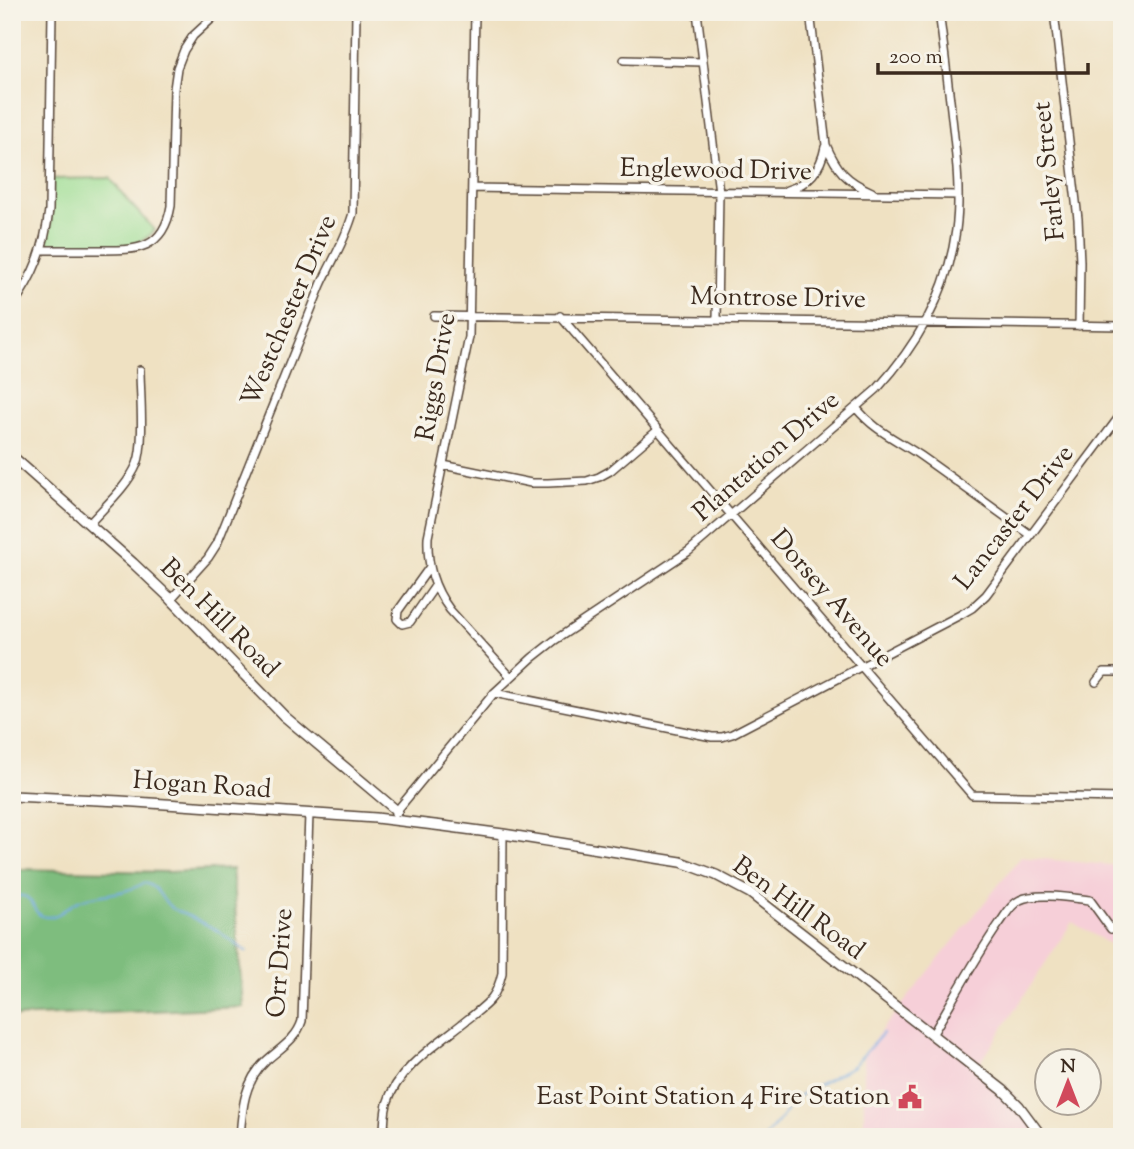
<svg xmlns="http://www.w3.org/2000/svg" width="1134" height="1149" font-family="'Sorts Mill Goudy',serif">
	<rect width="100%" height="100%" fill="#f7f3e8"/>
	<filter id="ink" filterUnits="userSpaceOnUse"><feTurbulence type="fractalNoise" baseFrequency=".0143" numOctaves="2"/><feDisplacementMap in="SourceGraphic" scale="14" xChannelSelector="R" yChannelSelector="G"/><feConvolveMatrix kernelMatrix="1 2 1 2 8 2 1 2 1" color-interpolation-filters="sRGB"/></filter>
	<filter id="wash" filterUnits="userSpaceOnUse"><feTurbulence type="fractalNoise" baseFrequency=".00686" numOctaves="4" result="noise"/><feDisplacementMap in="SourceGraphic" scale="28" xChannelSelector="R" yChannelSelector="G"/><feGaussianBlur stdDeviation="1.57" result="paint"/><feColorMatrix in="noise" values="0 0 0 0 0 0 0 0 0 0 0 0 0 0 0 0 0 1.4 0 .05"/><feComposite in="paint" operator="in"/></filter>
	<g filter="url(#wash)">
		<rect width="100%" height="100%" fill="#efe1c2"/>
		<path fill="#f6cfd8" d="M 1021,857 L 1122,866 L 1122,946 L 1118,949 L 1072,922 L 979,1065 L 1012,1093 L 1043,1134 L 1036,1137 L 864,1137 L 864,1052 Z"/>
		<path fill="#9ede94" stroke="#6c8459" stroke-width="2" d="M 110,178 L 128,201 L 155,230 C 147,240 137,243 125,247 L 52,245 L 48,243 L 47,238 L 51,224 L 52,179 Z
			M 877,1124 L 928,1133 L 936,1137 L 872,1137 L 874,1127 Z"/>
		<path fill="#7ebd7e" stroke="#5c744e" stroke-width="2" d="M 12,869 L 169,872 L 232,869 L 243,1007 L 12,1017 Z"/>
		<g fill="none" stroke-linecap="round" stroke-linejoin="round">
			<path stroke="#74abe3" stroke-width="2" d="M 12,898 C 16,897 20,895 23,896 C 35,898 31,915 46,917 C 60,918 68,904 81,900 C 102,893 124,895 144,883 C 159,886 160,900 172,908 C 186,916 202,921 216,930 C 227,937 237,945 247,952
				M 765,1137 L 783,1116 L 794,1100 L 803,1093 L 853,1066 L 883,1033"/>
		</g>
	</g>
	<g filter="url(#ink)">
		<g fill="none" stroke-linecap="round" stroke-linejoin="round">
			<g stroke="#564537" stroke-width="10">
				<path id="minor" d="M 475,12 L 469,337 L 428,537 C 427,565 433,587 450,610 L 510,676
					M 697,12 L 719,192 L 717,319
					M 810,12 L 826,145 C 837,170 846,181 872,192
					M 1054,12 L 1078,219 L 1080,262 L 1079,326
					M 624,60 L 703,62
					M 472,188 L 958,195
					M 787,190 C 809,184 821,169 825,147
					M 42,250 C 60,250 79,250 97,250 C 135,250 163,252 171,206 L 174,89 L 177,68 L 184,50 L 193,36 L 219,12
					M 12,306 C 34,276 45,247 49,210 L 52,12
					M 434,316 L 1122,326
					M 560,316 L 972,795 L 1122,798
					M 856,408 C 876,432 896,439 921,456 C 958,482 994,509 1031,535
					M 443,465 L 531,483 L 548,483 L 587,481 L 599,477 L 610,471 L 658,430
					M 89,524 C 106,505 127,487 137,464 C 145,445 140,392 140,370
					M 429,568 L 398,611 L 397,619 L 402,624 L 410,622 L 435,586
					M 171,599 L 208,558 L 217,544 L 321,285 C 332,260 346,239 353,213 L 356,12
					M 1096,682 L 1104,672 L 1122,672
					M 494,693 L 712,737 L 722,737 L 732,734 L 960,615 L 972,608 L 986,595 L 1122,413
					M 395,813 L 494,693 L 532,658 L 555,640 L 689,551 L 877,389 C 919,343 948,292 956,230 C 961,193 956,155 952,118 C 948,83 944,48 939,12
					M 932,1035 C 954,998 974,960 999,924 C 1005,916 1011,904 1020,900 C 1035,892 1073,898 1090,900 L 1111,929
					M 73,1137 L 73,1136
					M 240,1137 C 242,1109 244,1081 266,1061 C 280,1048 296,1040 302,1021 L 309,814
					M 384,1137 C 384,1126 384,1115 387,1104 C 397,1068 440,1042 468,1019 C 488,1003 496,999 502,973 L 503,834"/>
			</g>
			<g stroke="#564537" stroke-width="12">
				<path id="tertiary" d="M 12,456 L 133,563 L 171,599 L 284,716 L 397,811
					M 12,796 L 120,801 L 376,818 L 443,826 L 503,834 L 681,862 L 716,875 L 750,893 L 1003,1090 L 1019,1106 L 1042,1137"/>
			</g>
			<use href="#minor" stroke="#fff" stroke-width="7"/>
			<use href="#tertiary" stroke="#fff" stroke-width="9"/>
		</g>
	</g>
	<defs>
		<g id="civic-bare" transform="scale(1.89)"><path d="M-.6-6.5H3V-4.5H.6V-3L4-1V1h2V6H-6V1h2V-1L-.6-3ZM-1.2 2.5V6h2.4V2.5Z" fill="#d1495b" stroke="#f7f3e8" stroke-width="2.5" paint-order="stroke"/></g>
	</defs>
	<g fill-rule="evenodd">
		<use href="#civic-bare" x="910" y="1097"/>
	</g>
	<g text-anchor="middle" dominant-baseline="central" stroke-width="7" stroke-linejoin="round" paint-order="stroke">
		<g font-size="26" fill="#3b2a1e" stroke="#f7f3e8">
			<text transform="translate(716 171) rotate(1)">Englewood Drive</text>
			<text transform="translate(1050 171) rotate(-96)">Farley Street</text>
			<text transform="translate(778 299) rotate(1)">Montrose Drive</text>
			<text transform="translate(290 311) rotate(-67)">Westchester Drive</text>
			<text transform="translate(437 377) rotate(-80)">Riggs Drive</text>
			<text transform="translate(767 457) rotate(-41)">Plantation Drive</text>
			<text transform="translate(1015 518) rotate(-52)">Lancaster Drive</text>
			<text transform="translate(831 599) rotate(49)">Dorsey Avenue</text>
			<text transform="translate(219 619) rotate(45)">Ben Hill Road</text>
			<text transform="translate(202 786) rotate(4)">Hogan Road</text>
			<text transform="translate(798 909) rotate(36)">Ben Hill Road</text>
			<text transform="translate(281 963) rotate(-86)">Orr Drive</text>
		</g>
		<g font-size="26" fill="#3b2a1e" stroke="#f7f3e8" text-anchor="end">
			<text x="890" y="1097">East Point Station 4 Fire Station</text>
		</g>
	</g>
	<rect width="1134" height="1149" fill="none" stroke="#f7f3e8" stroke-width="42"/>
	<g transform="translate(1068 1082)"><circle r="33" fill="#f7f3e8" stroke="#aca397" stroke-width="2"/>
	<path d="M0-5L12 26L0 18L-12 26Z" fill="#d1495b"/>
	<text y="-10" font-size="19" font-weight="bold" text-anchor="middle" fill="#3b2a1e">N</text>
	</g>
	<path d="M878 63v10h210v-10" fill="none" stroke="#3b2a1e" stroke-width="3.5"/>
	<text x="889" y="63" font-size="21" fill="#3b2a1e" stroke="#f7f3e8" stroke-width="5" paint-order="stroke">200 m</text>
</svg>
